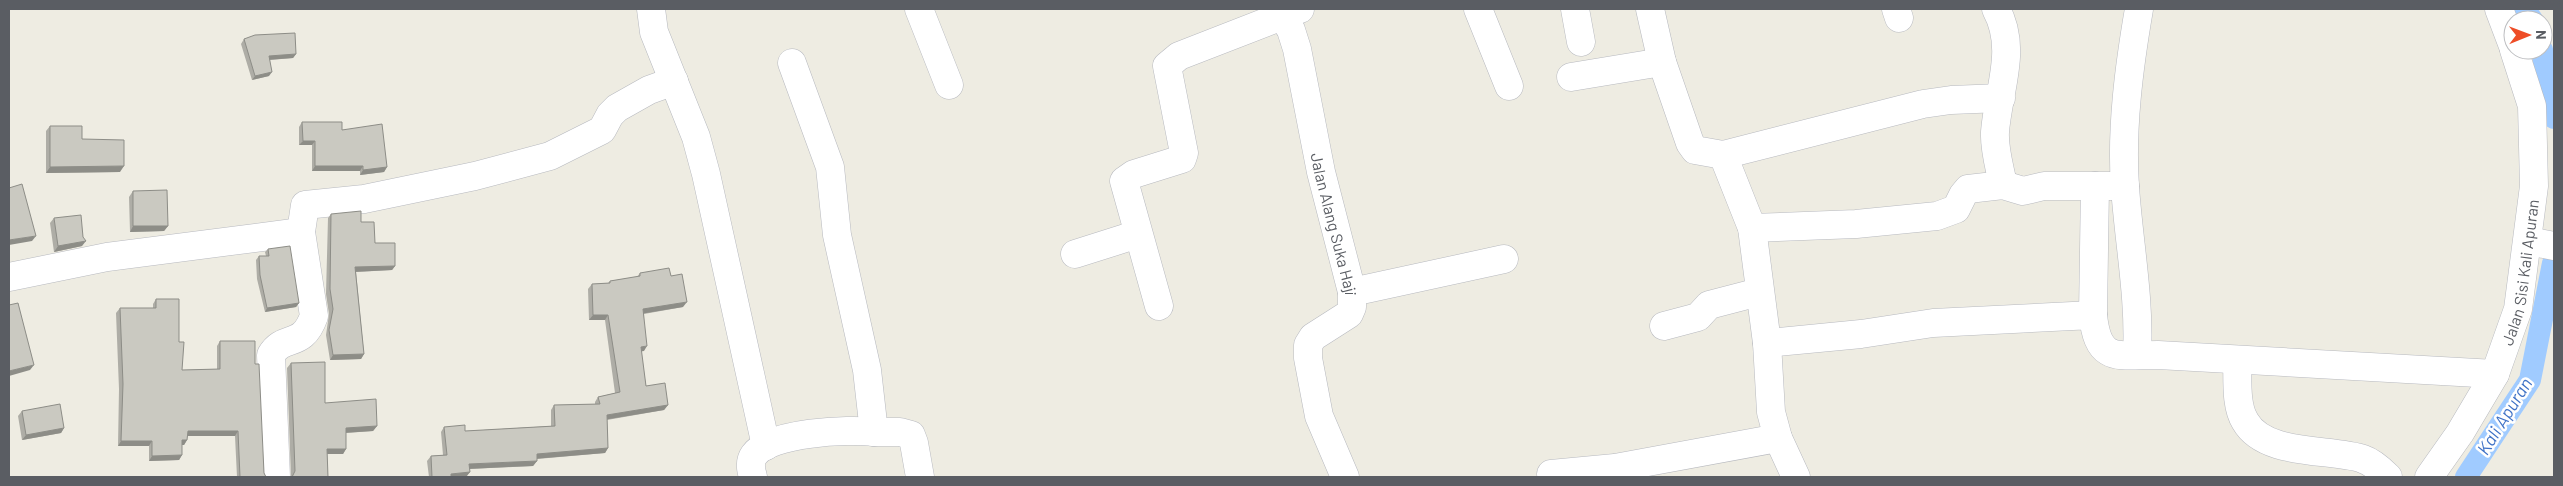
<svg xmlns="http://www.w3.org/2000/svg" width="2563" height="486" font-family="Barlow,sans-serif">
	<rect width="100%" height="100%" fill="#eeece2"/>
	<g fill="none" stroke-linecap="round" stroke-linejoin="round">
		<path stroke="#a0cbff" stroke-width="22" d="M 2525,9 L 2532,20
			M 2542,50 L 2554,118
			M 2466,477 L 2530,380 L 2553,263"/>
		<g stroke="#b7b9bf" stroke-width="29">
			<g id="minor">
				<path d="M 651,9 L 654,32 L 696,137 L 706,174 L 766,446"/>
				<path d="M 919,9 L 949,85"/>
				<path id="s1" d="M 1278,9 L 1291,30 L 1297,49 L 1321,172 L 1352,292 L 1352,307 L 1349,314 L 1313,337 L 1308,345 L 1308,358 L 1319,416 L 1345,477"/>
				<path d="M 1478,9 L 1509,86"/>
				<path d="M 1575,9 L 1581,42"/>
				<path d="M 1650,9 L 1662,62 L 1690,143 L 1695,150 L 1723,155 L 1752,228 L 1767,343 L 1771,412 L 1778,438 L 1796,477"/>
				<path d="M 1896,9 L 1899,18"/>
				<path d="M 1996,9 C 2018,49 1998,90 1995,132 C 1994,150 2000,168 2003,185"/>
				<path d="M 2499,9 L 2513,46"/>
				<path d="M 792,63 L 830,167 L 837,235 L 867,370 L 874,432 L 900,432 L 911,435 L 914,443 L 920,477"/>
				<path d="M 1571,77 L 1662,62"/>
				<path d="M 1723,155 L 1923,104 L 1951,100 L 2001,98"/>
				<path d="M 1752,228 L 1856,224 L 1937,216 L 1956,209 L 1963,195 L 1968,189 L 2003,185 L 2023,191 L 2044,186 L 2125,186"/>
				<path d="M 2528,241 L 2554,246"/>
				<path d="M 1075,254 L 1138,234"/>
				<path d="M 9,277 L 107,257 L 301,232"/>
				<path d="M 1352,292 L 1504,259"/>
				<path d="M 1159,306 L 1124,181 L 1134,174 L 1182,159 L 1184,153 L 1167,66 L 1179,56 L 1300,9"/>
				<path d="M 2093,315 L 2095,186"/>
				<path d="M 1664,326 L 1698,317 L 1709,305 L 1759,292"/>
				<path d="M 1767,343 L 1861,334 L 1933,323 L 2093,315 C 2098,364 2118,355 2158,355 L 2495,374"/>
				<path d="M 2137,355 C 2140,299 2129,244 2125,187 C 2121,128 2129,67 2139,9"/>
				<path d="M 2237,360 C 2238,378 2235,405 2245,421 C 2265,457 2332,448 2363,459 C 2372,462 2381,470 2388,477"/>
				<path d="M 1551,474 L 1615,468 L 1778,438"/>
				<path d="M 276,477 L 271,355 C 284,333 302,350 314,316 L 301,232 L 305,205 L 364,199 L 475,176 L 550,156 L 602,130 L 610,115 L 617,108 L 649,90 L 674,81"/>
				<path d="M 753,477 C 751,470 749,462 754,455 C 770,432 848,429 874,432"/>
				<path id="s2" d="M 2429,477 L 2460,433 L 2495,374 L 2518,309 L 2534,186 L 2532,106 L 2514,50"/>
			</g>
		</g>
		<use href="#minor" stroke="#fff" stroke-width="28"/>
	</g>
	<path fill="#aeada6" d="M 244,39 L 296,54 L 293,58 L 270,60 L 269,76 L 252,80 L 241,44 Z
		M 302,122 L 342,130 L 387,167 L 384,172 L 360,175 L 360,171 L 312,171 L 312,145 L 299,145 L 299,127 Z
		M 50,126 L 82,139 L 120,172 L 46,173 L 46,131 Z
		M 133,191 L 168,226 L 164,231 L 130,232 L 129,197 Z
		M 331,214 L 361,222 L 375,243 L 395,266 L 392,270 L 356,272 L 364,354 L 361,359 L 330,360 L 326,335 L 329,314 L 326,294 L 328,218 Z
		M 54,218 L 83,237 L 82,246 L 54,252 L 50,223 Z
		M 268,249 L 299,303 L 296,307 L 265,312 L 257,279 L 256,260 L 259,256 L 266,256 L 265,252 Z
		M 640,273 L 671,276 L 683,307 L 644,314 L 644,351 L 641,351 L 646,386 L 668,405 L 664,410 L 607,420 L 608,448 L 605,453 L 537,459 L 537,461 L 533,466 L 470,469 L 470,472 L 466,477 L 429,477 L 427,461 L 431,456 L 443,455 L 441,432 L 444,427 L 465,431 L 551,426 L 551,410 L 554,405 L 595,404 L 595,402 L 598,397 L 615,393 L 605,320 L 589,320 L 588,289 L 592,284 L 608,283 L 610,281 L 637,277 Z
		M 156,299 L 179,342 L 182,370 L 217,369 L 217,346 L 220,341 L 255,364 L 264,473 L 266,477 L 237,477 L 235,436 L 187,436 L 187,440 L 184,445 L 182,445 L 182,455 L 179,460 L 149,461 L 149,446 L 118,446 L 119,389 L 116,313 L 120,308 L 153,308 L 153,304 Z
		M 291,363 L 325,403 L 377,426 L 373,431 L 346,433 L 346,449 L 343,454 L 327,454 L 328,477 L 291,477 L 287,368 Z
		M 22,411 L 64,428 L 61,433 L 22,440 L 18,416 Z"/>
	<path fill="#8d8d87" d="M 296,54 L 293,58 L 266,60 L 269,56 Z
		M 272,72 L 269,76 L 252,80 L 255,76 Z
		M 303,141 L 315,141 L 312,145 L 299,145 Z
		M 124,166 L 120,172 L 46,173 L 50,167 Z
		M 315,166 L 363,166 L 360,171 L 312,171 Z
		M 387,167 L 384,172 L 360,175 L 363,170 Z
		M 133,226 L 168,226 L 164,231 L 130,232 Z
		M 36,236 L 32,241 L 9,245 L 9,240 Z
		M 86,241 L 82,246 L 54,252 L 58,246 Z
		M 395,266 L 392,270 L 352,272 L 355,267 Z
		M 687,302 L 683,307 L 640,314 L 643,309 Z
		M 299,303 L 296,307 L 265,312 L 267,308 Z
		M 593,315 L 608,315 L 605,320 L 589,320 Z
		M 647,346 L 644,351 L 637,352 L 641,347 Z
		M 364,354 L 361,359 L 330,360 L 333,355 Z
		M 34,365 L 30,370 L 9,376 L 9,371 Z
		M 668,405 L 664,410 L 603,420 L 607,415 Z
		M 377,426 L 373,431 L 342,433 L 346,428 Z
		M 64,428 L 61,433 L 22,440 L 26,435 Z
		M 188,431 L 238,431 L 235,436 L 184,436 Z
		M 182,440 L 187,440 L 184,445 L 179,445 Z
		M 121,441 L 152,441 L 149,446 L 118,446 Z
		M 608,448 L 605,453 L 533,459 L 537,454 Z
		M 327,449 L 346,449 L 343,454 L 323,454 Z
		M 182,455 L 179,460 L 149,461 L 152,456 Z
		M 537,461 L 533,466 L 466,469 L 469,464 Z
		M 470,472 L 466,477 L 448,477 L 451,474 Z"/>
	<path fill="#cac9c1" stroke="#8d8d87" d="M 295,33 L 296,54 L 269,56 L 272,72 L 255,76 L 244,39 L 255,35 Z
		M 302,122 L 342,122 L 342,130 L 382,124 L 387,167 L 363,170 L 363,166 L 315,166 L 315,141 L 303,141 Z
		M 50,126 L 82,126 L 82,139 L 124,140 L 124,166 L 50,167 Z
		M 22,184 L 36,236 L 9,240 L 9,188 Z
		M 167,190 L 168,226 L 133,226 L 133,191 Z
		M 361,211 L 361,222 L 374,222 L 375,243 L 395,243 L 395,266 L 355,267 L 364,354 L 333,355 L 329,330 L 333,309 L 330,289 L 331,214 Z
		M 81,215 L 83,237 L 86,241 L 58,246 L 54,218 Z
		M 290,246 L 299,303 L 267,308 L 260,275 L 259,256 L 269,256 L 268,249 Z
		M 669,268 L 671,276 L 682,274 L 687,302 L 643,309 L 647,346 L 641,347 L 646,386 L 665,383 L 668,405 L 607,415 L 608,448 L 537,454 L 537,461 L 469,464 L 470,472 L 451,474 L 451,477 L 432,477 L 431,456 L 447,455 L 444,427 L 465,425 L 465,431 L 555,426 L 554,405 L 600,404 L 598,397 L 620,392 L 608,315 L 593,315 L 592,284 L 610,283 L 610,281 L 640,276 L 640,273 Z
		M 156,299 L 179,299 L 179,342 L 184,342 L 182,370 L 220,369 L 220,341 L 255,341 L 255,364 L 259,364 L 264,473 L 266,477 L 240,477 L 238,431 L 188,431 L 187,440 L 182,440 L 182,455 L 152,456 L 152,441 L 121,441 L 123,384 L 120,308 L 156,308 Z
		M 18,303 L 34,365 L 9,371 L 9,305 Z
		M 325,362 L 325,403 L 376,399 L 377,426 L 346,428 L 346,449 L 327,449 L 328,477 L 292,477 L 295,471 L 291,363 Z
		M 60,404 L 64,428 L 26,435 L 22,411 Z"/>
	<g text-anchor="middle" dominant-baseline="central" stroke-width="5" stroke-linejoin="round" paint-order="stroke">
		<g font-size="16" fill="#5a5d63" stroke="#fff">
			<text stroke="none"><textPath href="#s1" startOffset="224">Jalan Alang Suka Haji</textPath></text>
			<text stroke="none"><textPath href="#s2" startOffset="228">Jalan Sisi Kali Apuran</textPath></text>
		</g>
		<g font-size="18" font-style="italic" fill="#3f72c6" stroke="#fff">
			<text transform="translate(2504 416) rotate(-58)">Kali Apuran</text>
		</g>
	</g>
	<rect width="2563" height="486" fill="none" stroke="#5a5d63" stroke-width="20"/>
	<g transform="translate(2528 35) rotate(89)"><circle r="24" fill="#ffffff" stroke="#bdbec1"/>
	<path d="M0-4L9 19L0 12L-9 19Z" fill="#ee4d27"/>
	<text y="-8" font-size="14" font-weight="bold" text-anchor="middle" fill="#5a5d63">N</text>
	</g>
</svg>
